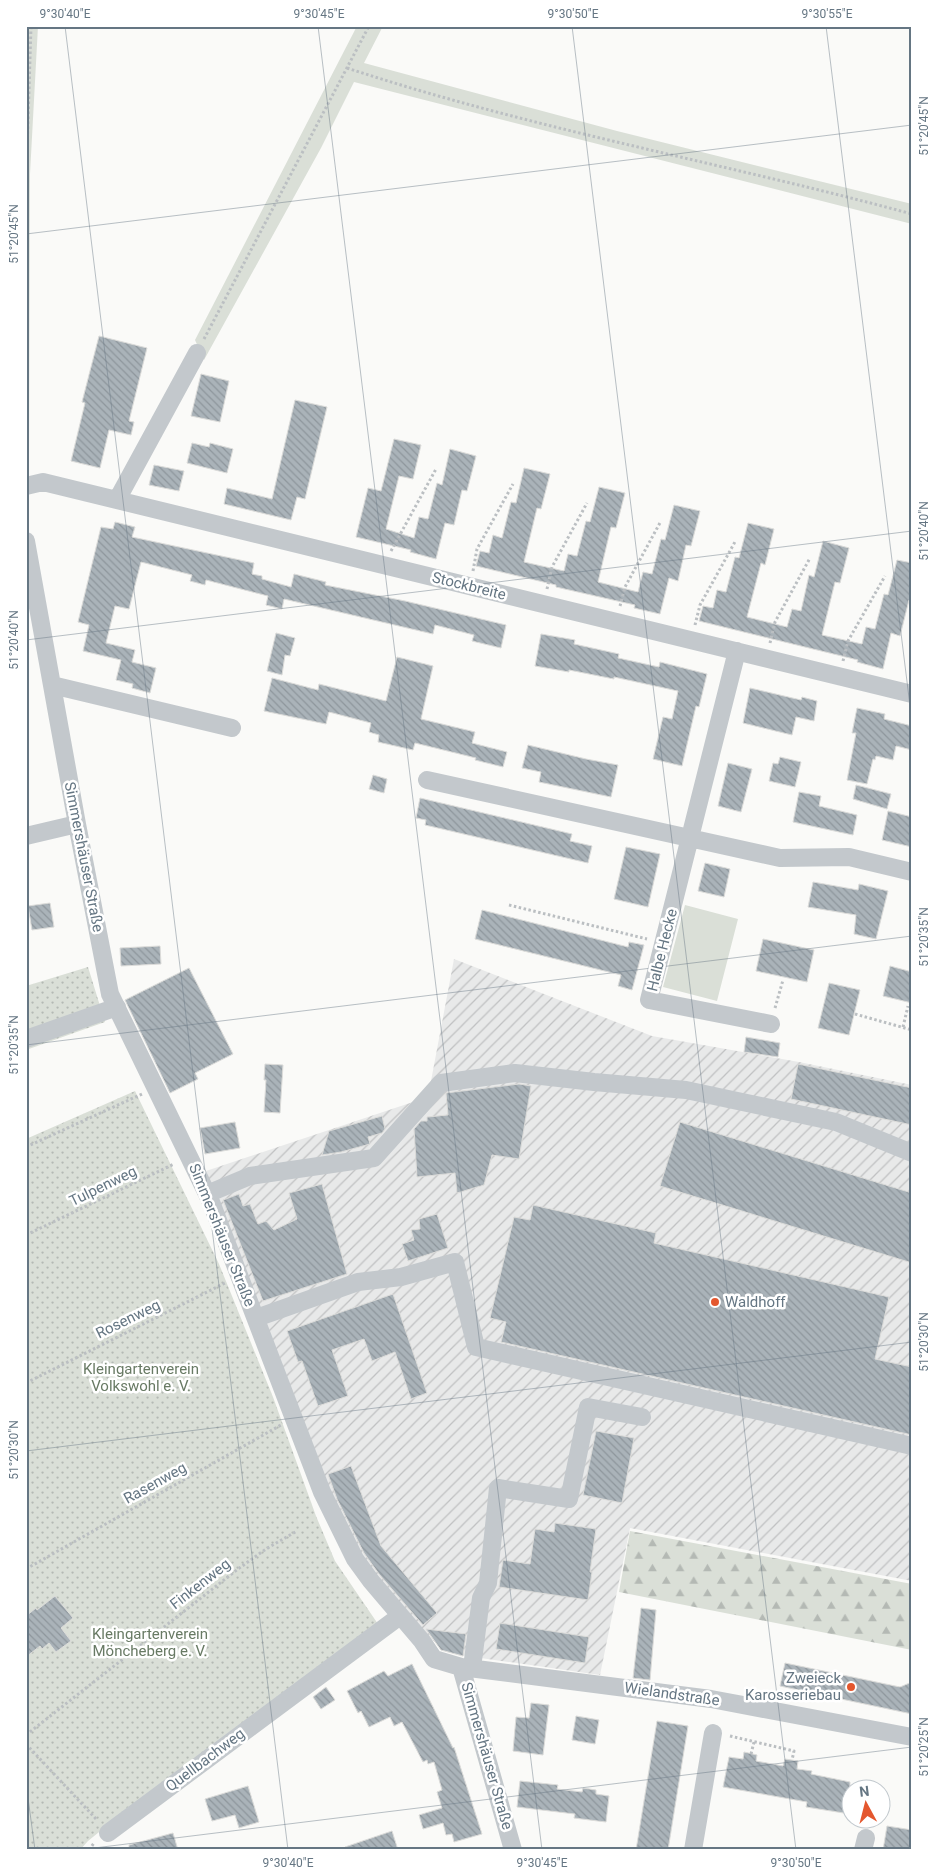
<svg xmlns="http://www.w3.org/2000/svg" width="938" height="1876" font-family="Roboto,sans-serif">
	<defs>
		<pattern id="industrial-furrows" width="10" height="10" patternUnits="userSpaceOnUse" patternTransform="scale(1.25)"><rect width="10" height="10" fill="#e8e9e9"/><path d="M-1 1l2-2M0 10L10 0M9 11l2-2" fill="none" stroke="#c0c1c2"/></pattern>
		<pattern id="forest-firs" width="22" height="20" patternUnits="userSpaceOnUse" patternTransform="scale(1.25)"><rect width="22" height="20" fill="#dadfd7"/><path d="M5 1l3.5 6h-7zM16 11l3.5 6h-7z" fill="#b4b9b4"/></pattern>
		<pattern id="garden-dots" width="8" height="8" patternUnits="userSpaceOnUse" patternTransform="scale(1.25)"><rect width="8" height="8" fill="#dadfd7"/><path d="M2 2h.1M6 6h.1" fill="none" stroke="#b4b9b4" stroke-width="1.8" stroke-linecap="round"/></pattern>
		<pattern id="building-back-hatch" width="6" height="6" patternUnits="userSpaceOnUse" patternTransform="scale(1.25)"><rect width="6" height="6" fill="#aab3b9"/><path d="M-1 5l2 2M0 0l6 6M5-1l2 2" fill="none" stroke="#8e969c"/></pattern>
	</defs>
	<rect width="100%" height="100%" fill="#fafaf8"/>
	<path fill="url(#industrial-furrows)" d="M 454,959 L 652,1036 L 799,1062 L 912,1085 L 912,1581 L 630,1528 L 600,1675 L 460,1655 L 426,1637 L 357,1553 L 338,1512 L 203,1172 L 428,1097 Z"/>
	<path fill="#dadfd7" d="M 26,26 L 38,26 L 30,174 L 29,464 L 26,465 Z
		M 357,26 L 383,26 L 364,63 L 617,131 L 912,204 L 912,224 L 354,82 L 321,148 L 204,360 L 195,340 Z
		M 685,905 L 738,919 L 717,1001 L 663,987 Z"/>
	<path fill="url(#forest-firs)" d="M 630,1531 L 912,1584 L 912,1650 L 619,1592 Z"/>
	<path fill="url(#garden-dots)" d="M 88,967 L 105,1022 L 26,1050 L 26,986 Z
		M 135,1091 L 219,1264 L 273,1397 L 316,1516 L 335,1561 L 378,1624 L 109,1824 L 88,1841 L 80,1850 L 26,1850 L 26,1139 Z"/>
	<path fill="url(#building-back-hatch)" stroke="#dcdcda" d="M 99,336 L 147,348 L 129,421 L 134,422 L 131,435 L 109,430 L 100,468 L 71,461 L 85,403 L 82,402 Z
		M 201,374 L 229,381 L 220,422 L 191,416 Z
		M 295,400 L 327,407 L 305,499 L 297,497 L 291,520 L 224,504 L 227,488 L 272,499 Z
		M 394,439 L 421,445 L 413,479 L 399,476 L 386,529 L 414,538 L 419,517 L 428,519 L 437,483 L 442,485 L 450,449 L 476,456 L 467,491 L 462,490 L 454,525 L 445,523 L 436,559 L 410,552 L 411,550 L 356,537 L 368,488 L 381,491 Z
		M 192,443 L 209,447 L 210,443 L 233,449 L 227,473 L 187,463 Z
		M 154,465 L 184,471 L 179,491 L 149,485 Z
		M 524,468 L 550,474 L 541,509 L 537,508 L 524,562 L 564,571 L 568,554 L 577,556 L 586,521 L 590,522 L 599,487 L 625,493 L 616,528 L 611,527 L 598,582 L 638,592 L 643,572 L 652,574 L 661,539 L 665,540 L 674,505 L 700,511 L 691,546 L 686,545 L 678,581 L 669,578 L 660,614 L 634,608 L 635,605 L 556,587 L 556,585 L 476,566 L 480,551 L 489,553 L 493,535 L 502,538 L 511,502 L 516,503 Z
		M 115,522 L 135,527 L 132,537 L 254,563 L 252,574 L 262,576 L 262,579 L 291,587 L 294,574 L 326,582 L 325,585 L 405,601 L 506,625 L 501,648 L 472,641 L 474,635 L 435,625 L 433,634 L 284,599 L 282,609 L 266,605 L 268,596 L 206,580 L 205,585 L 190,581 L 192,575 L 141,562 L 129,609 L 115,606 L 106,643 L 135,650 L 132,662 L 156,668 L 150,693 L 132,688 L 133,684 L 116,680 L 121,660 L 83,651 L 89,625 L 78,622 L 101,527 L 113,529 Z
		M 748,523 L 774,529 L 765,565 L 761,563 L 747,617 L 787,627 L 792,609 L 801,611 L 809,575 L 814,577 L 823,541 L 849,548 L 840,583 L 835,582 L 822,635 L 862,644 L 866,627 L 875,629 L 884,594 L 888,595 L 897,560 L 912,563 L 912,601 L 909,600 L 900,636 L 891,633 L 883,669 L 857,662 L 858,660 L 699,621 L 703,606 L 713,608 L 717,590 L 726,592 L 735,557 L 739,558 Z
		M 276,633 L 295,638 L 290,656 L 285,655 L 282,675 L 267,671 Z
		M 541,634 L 575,640 L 574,644 L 619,654 L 618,658 L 659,667 L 660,662 L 707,674 L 699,707 L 696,706 L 682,766 L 653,759 L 663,717 L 672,719 L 678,691 L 614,677 L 614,679 L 569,670 L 569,672 L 535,666 Z
		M 397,657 L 433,666 L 421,719 L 475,732 L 472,743 L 507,752 L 503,767 L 475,760 L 476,758 L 415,743 L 413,750 L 378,742 L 379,735 L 369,732 L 371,723 L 329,712 L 326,724 L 264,711 L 272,678 L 318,690 L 319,684 L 386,701 Z
		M 750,688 L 801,700 L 802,697 L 817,701 L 814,721 L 796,717 L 792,735 L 743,723 Z
		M 857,708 L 885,714 L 884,719 L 912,726 L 912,750 L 896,746 L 893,760 L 876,756 L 875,760 L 873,759 L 867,784 L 847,780 L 856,733 L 852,733 Z
		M 528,745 L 586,759 L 618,765 L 611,797 L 539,782 L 541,772 L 522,768 Z
		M 780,757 L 801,762 L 795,787 L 769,781 L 773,763 L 778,764 Z
		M 728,763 L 752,769 L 741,812 L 718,806 Z
		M 373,775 L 387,779 L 384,793 L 369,789 Z
		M 856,785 L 891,794 L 887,809 L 853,799 Z
		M 799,792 L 821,796 L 819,806 L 857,815 L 853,835 L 793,822 Z
		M 420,798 L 572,834 L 570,841 L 592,846 L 588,863 L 425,825 L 426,820 L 416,818 Z
		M 888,811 L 912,817 L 912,847 L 882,840 Z
		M 626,847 L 660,854 L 648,907 L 614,899 Z
		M 705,863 L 730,869 L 724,897 L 698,891 Z
		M 813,882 L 858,890 L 859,884 L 888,891 L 876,939 L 854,934 L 856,915 L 808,907 Z
		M 50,903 L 54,927 L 32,930 L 28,906 Z
		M 482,910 L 628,947 L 629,942 L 644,945 L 632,990 L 618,986 L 621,975 L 475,939 Z
		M 763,939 L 814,950 L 807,982 L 756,971 Z
		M 160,946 L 161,964 L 121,966 L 120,948 Z
		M 890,966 L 912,972 L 912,1003 L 883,996 Z
		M 189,968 L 233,1054 L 195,1073 L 198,1079 L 170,1093 L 125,1000 Z
		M 829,983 L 860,990 L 849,1035 L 818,1028 Z
		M 746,1037 L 780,1043 L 778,1057 L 744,1052 Z
		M 265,1064 L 283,1065 L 280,1113 L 264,1112 L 266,1080 L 264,1080 Z
		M 798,1064 L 912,1088 L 912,1125 L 791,1099 Z
		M 519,1084 L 531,1086 L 519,1159 L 492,1155 L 484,1185 L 457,1193 L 455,1173 L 417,1177 L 414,1129 L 421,1121 L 427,1121 L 427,1117 L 448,1115 L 446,1093 Z
		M 382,1116 L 385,1129 L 382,1133 L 368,1137 L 370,1144 L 341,1152 L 322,1155 L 329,1131 Z
		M 235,1122 L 240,1148 L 205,1154 L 200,1128 Z
		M 680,1122 L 912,1193 L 912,1263 L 660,1186 Z
		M 322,1184 L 347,1274 L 263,1301 L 223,1200 L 239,1194 L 243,1206 L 250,1204 L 258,1224 L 266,1221 L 274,1230 L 297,1219 L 289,1193 Z
		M 533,1205 L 656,1233 L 654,1243 L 889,1297 L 875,1359 L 912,1367 L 912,1435 L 501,1342 L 506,1322 L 490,1318 L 514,1217 L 530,1220 Z
		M 437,1214 L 448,1248 L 408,1261 L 402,1244 L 414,1240 L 411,1230 L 420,1229 L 419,1219 Z
		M 393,1294 L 427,1393 L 411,1399 L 395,1352 L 372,1361 L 364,1339 L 332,1350 L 348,1396 L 318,1406 L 302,1361 L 298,1362 L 287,1331 Z
		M 596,1431 L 634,1438 L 622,1503 L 583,1495 Z
		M 351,1466 L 381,1546 L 437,1613 L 423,1625 L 379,1574 L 364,1553 L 337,1499 L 328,1474 Z
		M 555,1523 L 596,1529 L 590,1572 L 592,1572 L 588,1600 L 499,1587 L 503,1560 L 530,1564 L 535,1529 L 554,1532 Z
		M 55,1596 L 73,1618 L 61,1628 L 71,1641 L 56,1652 L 49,1643 L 42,1649 L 40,1646 L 26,1657 L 26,1616 L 36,1608 L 37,1610 Z
		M 641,1608 L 656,1610 L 650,1680 L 633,1678 Z
		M 500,1623 L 589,1637 L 585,1663 L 496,1649 Z
		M 426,1629 L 466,1634 L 463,1656 L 441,1650 Z
		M 785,1663 L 900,1687 L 912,1682 L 912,1714 L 780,1686 Z
		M 412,1664 L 453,1748 L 454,1747 L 482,1834 L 454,1842 L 452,1834 L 446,1835 L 443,1823 L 423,1829 L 419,1815 L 442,1808 L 437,1792 L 442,1790 L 434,1762 L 428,1764 L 427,1760 L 423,1762 L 402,1722 L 394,1726 L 390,1717 L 369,1727 L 361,1711 L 358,1713 L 347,1691 L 384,1671 L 388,1676 Z
		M 326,1687 L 335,1700 L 321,1709 L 313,1697 Z
		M 531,1703 L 549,1705 L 543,1755 L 513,1751 L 516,1717 L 529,1718 Z
		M 576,1716 L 599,1720 L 595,1744 L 572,1740 Z
		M 657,1721 L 688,1726 L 668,1850 L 636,1850 Z
		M 744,1752 L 757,1755 L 756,1761 L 783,1766 L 785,1759 L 798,1761 L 797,1769 L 812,1771 L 811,1774 L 850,1782 L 850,1814 L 806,1807 L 807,1802 L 723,1787 L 729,1757 L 743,1759 Z
		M 520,1781 L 558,1785 L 557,1789 L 582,1792 L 583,1788 L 596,1790 L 596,1794 L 609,1796 L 606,1822 L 574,1818 L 575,1814 L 517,1807 Z
		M 248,1786 L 259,1822 L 239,1828 L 235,1815 L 212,1821 L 205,1799 Z
		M 887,1826 L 912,1830 L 912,1850 L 883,1850 Z
		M 392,1831 L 398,1850 L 346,1850 L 345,1847 Z
		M 173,1833 L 178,1850 L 129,1850 L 129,1845 Z"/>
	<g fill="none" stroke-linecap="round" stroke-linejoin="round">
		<path stroke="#bbbfc2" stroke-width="3" stroke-dasharray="2.5 2.5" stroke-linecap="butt" d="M 347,68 C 532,129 724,163 912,214
			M 26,184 L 31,26
			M 204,339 L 369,26
			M 391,551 L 436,469
			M 473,571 L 477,549 L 513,484
			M 547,589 L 552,567 L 587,503
			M 620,606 L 625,587 L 661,521
			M 695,625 L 700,605 L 736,540
			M 770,643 L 775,622 L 810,558
			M 843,661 L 848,641 L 885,576
			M 509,905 L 647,939
			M 775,1008 L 783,980
			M 855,1014 L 912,1030
			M 903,1027 L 908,1006
			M 26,1147 L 142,1094
			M 26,1235 L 174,1164
			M 26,1383 L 225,1283
			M 26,1569 L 281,1425
			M 26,1735 L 238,1569 L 266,1549 L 297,1531
			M 730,1736 L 794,1751 L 792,1760
			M 26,1744 L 97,1820
			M 751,1754 L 754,1742
			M 89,1850 L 94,1843"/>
		<path stroke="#c3c8cc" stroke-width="18" d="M 26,486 L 43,482 L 912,694
			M 117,500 L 197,353
			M 26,541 L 77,824 L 110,994 L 211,1202 L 322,1492 L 355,1559 L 371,1581 L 422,1641 L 434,1659 L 461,1667 L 711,1699 L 912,1737
			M 737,651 L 649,1000 L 771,1024
			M 52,685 L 232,728
			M 427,780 L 780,858 L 849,857 L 912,872
			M 26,836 L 77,824
			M 26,1039 L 117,1007
			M 207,1194 L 250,1176 L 374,1158 L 441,1083 L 515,1073 L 594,1082 L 686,1090 L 836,1122 L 912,1153
			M 256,1318 L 358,1282 L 401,1277 L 455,1262 L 476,1347 L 912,1446
			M 461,1667 L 513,1850
			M 472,1668 L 481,1598 L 488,1583 L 498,1488 L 569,1499 L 588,1407 L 642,1417
			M 108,1833 L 400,1616
			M 693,1850 L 713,1733
			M 863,1850 L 866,1838"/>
	</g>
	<path fill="none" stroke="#657683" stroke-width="1" stroke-opacity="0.45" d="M 65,26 L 288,1850M 318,26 L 542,1850M 572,26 L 796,1850M 826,26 L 912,722M 26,234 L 912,125M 26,640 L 912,531M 26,1045 L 912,936M 26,1451 L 912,1342M 26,1783 L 35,1850M 78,1850 L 912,1747"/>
	<g fill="#e4572e" stroke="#fff" stroke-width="2">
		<circle cx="715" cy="1302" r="5"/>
		<circle cx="851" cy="1687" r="5"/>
	</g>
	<g text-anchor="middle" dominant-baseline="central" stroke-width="5" stroke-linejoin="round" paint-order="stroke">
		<g font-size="15" fill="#657683" stroke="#fff">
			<text transform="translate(469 586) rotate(14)">Stockbreite</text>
			<text transform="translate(84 857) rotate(79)">Simmershäuser Straße</text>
			<text transform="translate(662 950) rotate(-76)">Halbe Hecke</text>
			<text transform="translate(103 1186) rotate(-26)">Tulpenweg</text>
			<text transform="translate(222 1235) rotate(68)">Simmershäuser Straße</text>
			<text transform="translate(128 1319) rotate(-26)">Rosenweg</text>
			<text transform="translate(155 1483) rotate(-29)">Rasenweg</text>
			<text transform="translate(200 1584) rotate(-38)">Finkenweg</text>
			<text transform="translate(672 1694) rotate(8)">Wielandstraße</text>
			<text transform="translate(487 1756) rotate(74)">Simmershäuser Straße</text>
			<text transform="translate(205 1760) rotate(-37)">Quellbachweg</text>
		</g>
		<g font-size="15" fill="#657683" stroke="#fff" text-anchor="start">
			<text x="725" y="1302">Waldhoff</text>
			<text x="841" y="1678" text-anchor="end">Zweieck<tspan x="841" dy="17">Karosseriebau</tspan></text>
		</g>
		<g font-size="15" fill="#687a64" stroke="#fff">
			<text x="141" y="1369">Kleingartenverein<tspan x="141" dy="17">Volkswohl e. V.</tspan></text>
			<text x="150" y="1634">Kleingartenverein<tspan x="150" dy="17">Möncheberg e. V.</tspan></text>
		</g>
	</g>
	<rect width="938" height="1876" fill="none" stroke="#ffffff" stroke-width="55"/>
	<g transform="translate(866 1804) rotate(353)"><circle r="24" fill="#ffffff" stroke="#c1c8cd"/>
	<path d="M0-4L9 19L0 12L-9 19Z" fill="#e4572e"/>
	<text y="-8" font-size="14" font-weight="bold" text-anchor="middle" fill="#657683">N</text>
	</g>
	<rect x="28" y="28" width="882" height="1820" fill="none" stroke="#657683" stroke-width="2"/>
	<g font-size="12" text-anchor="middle" fill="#657683">
		<text x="65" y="18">9°30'40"E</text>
		<text x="319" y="18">9°30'45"E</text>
		<text x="573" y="18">9°30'50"E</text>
		<text x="827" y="18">9°30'55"E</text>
		<text transform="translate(924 126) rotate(-90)" y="4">51°20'45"N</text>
		<text transform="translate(14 234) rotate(-90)" y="4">51°20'45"N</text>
		<text transform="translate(924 531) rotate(-90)" y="4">51°20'40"N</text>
		<text transform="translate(14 640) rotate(-90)" y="4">51°20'40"N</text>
		<text transform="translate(924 937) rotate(-90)" y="4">51°20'35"N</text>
		<text transform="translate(14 1045) rotate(-90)" y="4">51°20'35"N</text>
		<text transform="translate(924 1342) rotate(-90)" y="4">51°20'30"N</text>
		<text transform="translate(14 1450) rotate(-90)" y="4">51°20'30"N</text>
		<text transform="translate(924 1747) rotate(-90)" y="4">51°20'25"N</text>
		<text x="288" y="1867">9°30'40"E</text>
		<text x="542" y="1867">9°30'45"E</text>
		<text x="796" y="1867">9°30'50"E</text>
	</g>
</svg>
